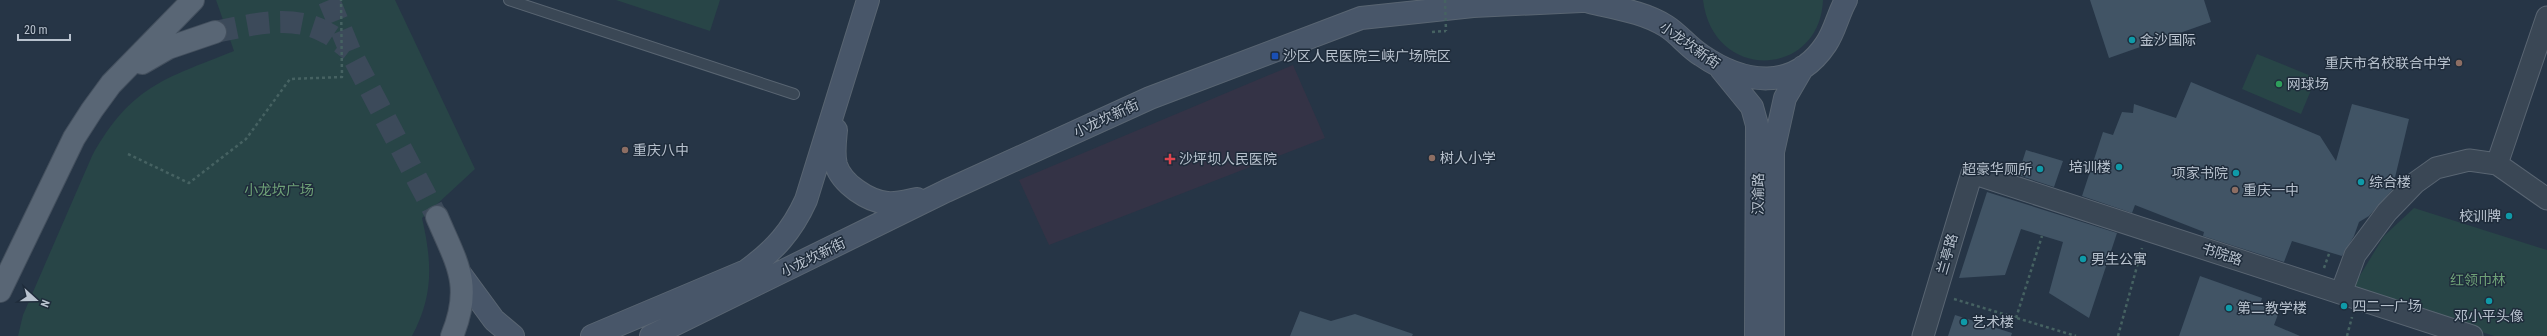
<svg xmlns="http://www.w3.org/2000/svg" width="2547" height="336" font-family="'Roboto Condensed','Noto Sans SC',sans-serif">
	<rect width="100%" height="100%" fill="#263546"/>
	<path fill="#343346" d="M 1293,65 L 1325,138 L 1049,245 L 1019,180 Z"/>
	<path fill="#284547" d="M 216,0 L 395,0 L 475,169 L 422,218 C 432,262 434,295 412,336 L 18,336 L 23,315 L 92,156 C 131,86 164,79 234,51 Z
		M 616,0 L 720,0 L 710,31 Z
		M 1703,0 L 1823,0 C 1820,78 1713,83 1703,0 Z
		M 2257,54 L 2316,78 L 2301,114 L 2242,89 Z
		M 2414,208 L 2547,250 L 2547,336 L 2494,336 L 2351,290 L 2384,236 Z"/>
	<path fill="#415465" d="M 2090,0 L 2204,0 L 2211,22 L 2109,58 Z
		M 2191,82 L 2320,136 L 2336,161 L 2352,104 L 2409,119 L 2392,190 L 2369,216 L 2359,222 L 2354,236 L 2342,256 L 2292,241 L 2284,262 L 2203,236 L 2204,232 L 2135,205 L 2132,213 L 2082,196 L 2103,132 L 2113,135 L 2122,112 L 2133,113 L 2134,104 L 2176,118 Z
		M 2026,150 L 2063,161 L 2054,187 L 2018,175 Z
		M 1987,192 L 2117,233 L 2089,318 L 2049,293 L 2063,242 L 2021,229 L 2005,275 L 1959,278 Z
		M 2200,276 L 2262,298 L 2260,305 L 2279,312 L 2274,325 L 2300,336 L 2179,336 Z
		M 1300,311 L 1331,321 L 1355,314 L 1413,334 L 1412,336 L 1290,336 Z
		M 1955,315 L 2012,333 L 2011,336 L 1948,336 Z"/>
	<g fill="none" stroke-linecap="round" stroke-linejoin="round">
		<path stroke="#3c4a5a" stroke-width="22" stroke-dasharray="22 11" stroke-linecap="butt" d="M 329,0 L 350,51 L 437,217
			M 215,32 C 251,25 293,13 327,33 C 335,37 342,44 350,50"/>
		<g stroke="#596572" stroke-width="12">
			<path id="lane" d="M 509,0 L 794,94"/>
		</g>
		<g stroke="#596572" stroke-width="23">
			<path id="street" d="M 2497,164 L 2547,17
				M 2341,293 L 2355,255 L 2387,212 L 2415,183 L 2436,168 L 2469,160 L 2497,164 L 2547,199
				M 1923,336 L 1972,173 L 2472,336"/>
		</g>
		<g stroke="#596572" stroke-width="24">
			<path id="secondary" d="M 1590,2 C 1615,8 1644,12 1666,26 C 1679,34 1688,47 1701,55 C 1743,84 1794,92 1826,44 C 1835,31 1838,14 1846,0
				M 1721,69 L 1752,107 L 1757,125 L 1756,336
				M 836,130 C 835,141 833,154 836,165 C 842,184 868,201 887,203 C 897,204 907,201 917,199
				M 461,275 L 494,320 L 513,336
				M 592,336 L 746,271 C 774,251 792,231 806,200 L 868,0
				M 651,336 L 946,191 L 1150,98 L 1361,18 L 1473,6 L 1602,0
				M 1773,336 L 1773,152 L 1785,98 L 1803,67"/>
		</g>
		<g stroke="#44505e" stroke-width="24">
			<path id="primary" d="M 142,63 L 168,48 L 215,32
				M 437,217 C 457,264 473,285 452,336
				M 0,291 L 74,138 L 92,110 L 111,84 L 193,0"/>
		</g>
		<path stroke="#466262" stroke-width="2.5" stroke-dasharray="3 3" stroke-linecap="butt" d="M 1432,32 L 1446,31
			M 128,154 L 189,183 L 246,139 L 290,79 L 342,77 L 341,0
			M 2324,268 L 2330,251
			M 1954,299 L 2076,336
			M 2016,318 L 2042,236
			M 2118,336 L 2142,248
			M 2347,336 L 2352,317"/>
		<use href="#lane" stroke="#3a4755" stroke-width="10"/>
		<use href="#street" stroke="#3a4755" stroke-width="21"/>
		<use href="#secondary" stroke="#485669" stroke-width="22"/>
		<use href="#primary" stroke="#596675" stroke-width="22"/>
		<path stroke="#466262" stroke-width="2.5" stroke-dasharray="3 3" stroke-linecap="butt" d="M 1445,0 L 1446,31"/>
	</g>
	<g fill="#0f9aa8" stroke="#1f2c3b" stroke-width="1.5">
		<circle cx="2132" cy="40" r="4"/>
		<circle cx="2119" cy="167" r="4"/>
		<circle cx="2040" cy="169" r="4"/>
		<circle cx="2236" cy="173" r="4"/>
		<circle cx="2361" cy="182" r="4"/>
		<circle cx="2509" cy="216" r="4"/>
		<circle cx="2083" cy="259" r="4"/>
		<circle cx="2489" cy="301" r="4"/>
		<circle cx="2344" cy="306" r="4"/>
		<circle cx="2229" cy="308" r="4"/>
		<circle cx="1964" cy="322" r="4"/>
	</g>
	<rect fill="#1a4fb4" stroke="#1f2c3b" stroke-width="1.5" x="1271" y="52" width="8" height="8" rx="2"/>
	<g fill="#8d6e63" stroke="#1f2c3b" stroke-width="1.5">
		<circle cx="2459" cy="63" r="4"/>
		<circle cx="625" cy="150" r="4"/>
		<circle cx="1432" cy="158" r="4"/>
		<circle cx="2235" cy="190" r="4"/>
	</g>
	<circle fill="#2e9e5b" stroke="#1f2c3b" stroke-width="1.5" cx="2279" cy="84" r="4"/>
	<path fill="#e0444e" stroke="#1f2c3b" stroke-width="1.5" d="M1168 153h4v4h4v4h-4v4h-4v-4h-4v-4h4z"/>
	<g text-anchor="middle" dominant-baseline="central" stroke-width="3" stroke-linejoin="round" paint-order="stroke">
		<g font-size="14" fill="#b8c2ce" stroke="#1f2c3b" text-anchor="start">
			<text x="2140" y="40">金沙国际</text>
			<text x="1283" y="56">沙区人民医院三峡广场院区</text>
			<text x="2451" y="63" text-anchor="end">重庆市名校联合中学</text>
			<text x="2287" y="84">网球场</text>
			<text x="633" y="150">重庆八中</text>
			<text x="1440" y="158">树人小学</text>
			<text x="1179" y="159">沙坪坝人民医院</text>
			<text x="2111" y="167" text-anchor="end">培训楼</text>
			<text x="2032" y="169" text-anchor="end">超豪华厕所</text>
			<text x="2228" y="173" text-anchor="end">项家书院</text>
			<text x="2369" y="182">综合楼</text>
			<text x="2243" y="190">重庆一中</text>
			<text x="2501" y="216" text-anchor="end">校训牌</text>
			<text x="2091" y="259">男生公寓</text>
			<text x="2352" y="306">四二一广场</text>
			<text x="2237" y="308">第二教学楼</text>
			<text x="2489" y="316" text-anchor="middle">邓小平头像</text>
			<text x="1972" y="322">艺术楼</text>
		</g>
		<g font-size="14" fill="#b8c2ce" stroke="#1f2c3b">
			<text transform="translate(1690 45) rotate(35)">小龙坎新街</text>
			<text transform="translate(1106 118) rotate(-25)">小龙坎新街</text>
			<text transform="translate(1758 194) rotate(-89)">汉渝路</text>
			<text transform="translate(1947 254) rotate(-74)">兰亭路</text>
			<text transform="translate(2222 254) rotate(18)">书院路</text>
			<text transform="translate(813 257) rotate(-26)">小龙坎新街</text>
		</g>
		<g font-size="14" fill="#6ea177" stroke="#1f2c3b">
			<text x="279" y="190">小龙坎广场</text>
			<text x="2478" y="280">红领巾林</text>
		</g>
	</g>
	<g transform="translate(36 300) rotate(111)" stroke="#1f2c3b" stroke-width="3" paint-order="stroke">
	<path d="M0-3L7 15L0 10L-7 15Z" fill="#b8c2ce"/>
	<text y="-6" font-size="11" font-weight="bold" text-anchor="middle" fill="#b8c2ce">N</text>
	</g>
	<path d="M18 34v6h52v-6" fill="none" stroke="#b8c2ce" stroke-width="2"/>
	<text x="24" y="34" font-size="12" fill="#b8c2ce" stroke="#1f2c3b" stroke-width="3" paint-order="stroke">20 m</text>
</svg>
